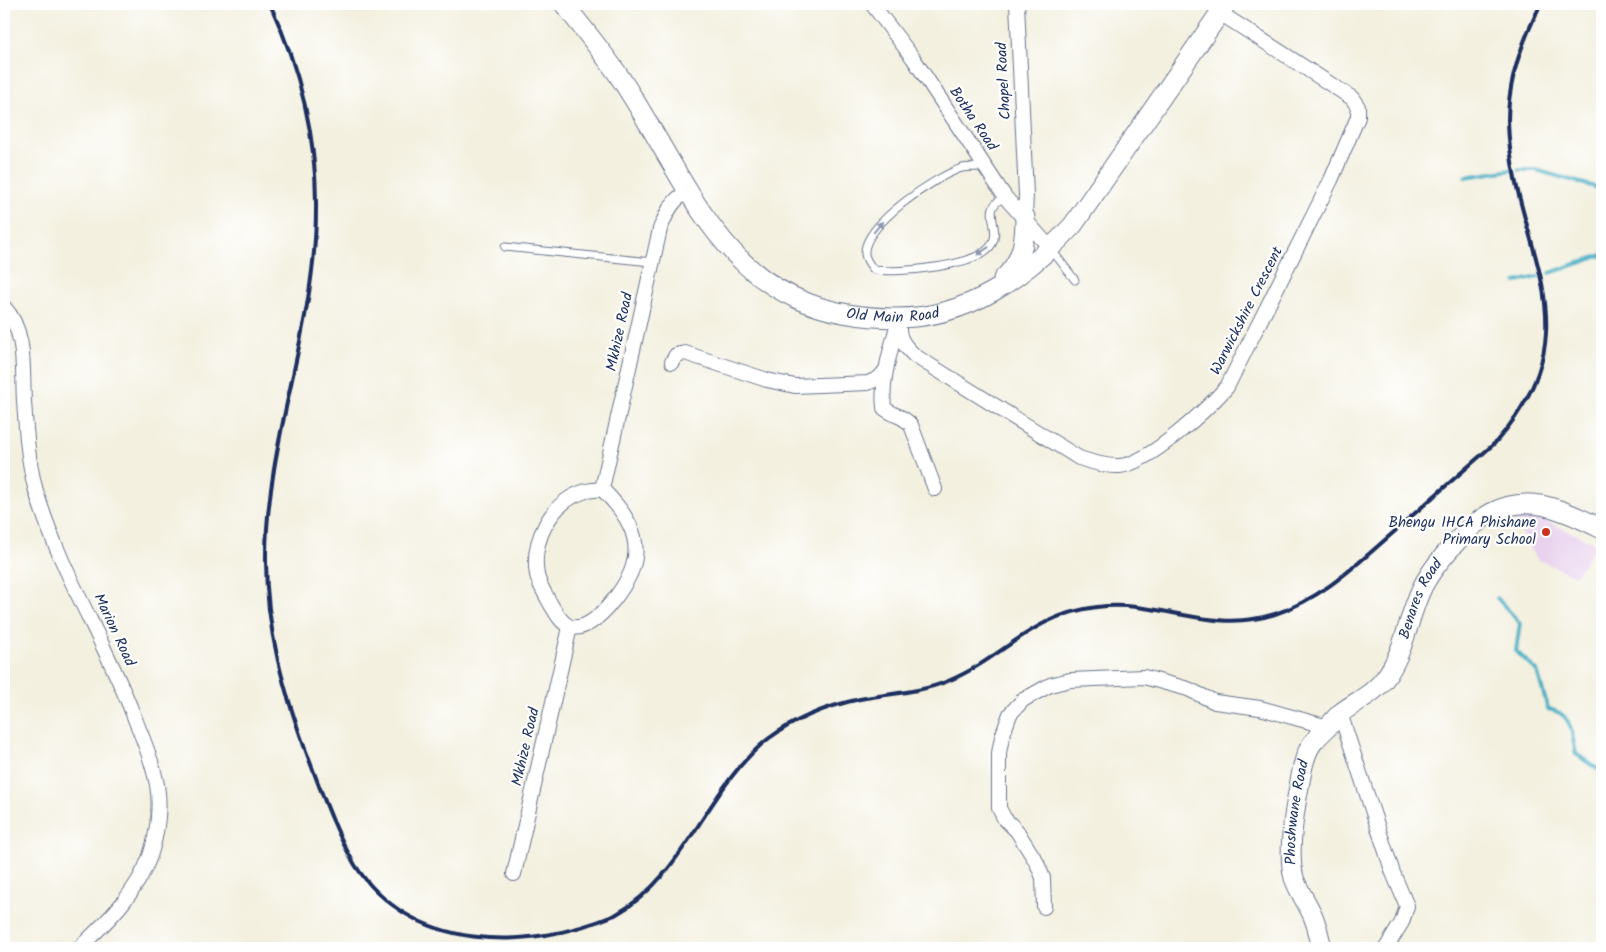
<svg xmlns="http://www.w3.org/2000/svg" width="1606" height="952" font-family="Kalam,sans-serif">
	<rect width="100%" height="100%" fill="#fff"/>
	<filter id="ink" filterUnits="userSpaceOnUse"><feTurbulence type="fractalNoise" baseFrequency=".02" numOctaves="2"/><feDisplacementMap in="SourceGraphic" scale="10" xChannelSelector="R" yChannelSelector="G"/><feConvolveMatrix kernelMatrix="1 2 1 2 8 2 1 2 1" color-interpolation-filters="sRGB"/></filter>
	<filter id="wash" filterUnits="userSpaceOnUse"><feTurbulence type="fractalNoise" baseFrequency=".0096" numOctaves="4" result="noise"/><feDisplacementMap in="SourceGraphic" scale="20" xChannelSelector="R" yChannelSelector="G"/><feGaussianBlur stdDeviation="1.12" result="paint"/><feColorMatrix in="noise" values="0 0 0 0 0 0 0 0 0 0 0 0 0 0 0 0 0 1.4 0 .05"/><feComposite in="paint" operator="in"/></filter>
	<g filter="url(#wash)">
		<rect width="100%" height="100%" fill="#f3f0df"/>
		<path fill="#e8d2ee" d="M 1522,510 L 1596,544 L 1575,576 L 1537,559 L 1514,521 Z"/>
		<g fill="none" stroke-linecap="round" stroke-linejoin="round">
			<path stroke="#45aec4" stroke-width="4" d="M 1519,170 L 1536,170 L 1602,189
				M 1465,177 L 1511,170
				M 1550,273 L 1602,255
				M 1516,282 L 1538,277
				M 1497,598 L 1520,623 L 1516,651 L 1537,671 L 1548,709 C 1573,713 1571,732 1576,754 L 1602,772"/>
		</g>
	</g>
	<g filter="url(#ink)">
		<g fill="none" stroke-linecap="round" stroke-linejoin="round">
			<g stroke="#67738b" stroke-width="9">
				<path id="lane" d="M 986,167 C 978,167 970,167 962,168 C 938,175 862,225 865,254 C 866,261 870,265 874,270 C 898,273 979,267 992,244 C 1002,226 979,209 1005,197
					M 505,247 L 651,262
					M 1051,249 L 1075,280
					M 86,941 L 97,948"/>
			</g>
			<g stroke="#67738b" stroke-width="16">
				<path id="street" d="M 872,4 L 913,58 L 1005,197 L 1051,249
					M 1017,4 L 1026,195 L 1025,217
					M 4,307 C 27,332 22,369 24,401 C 26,431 28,462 36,491 C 60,572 107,644 137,724 C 145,743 153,764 157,785 C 161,807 157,835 150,856 C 137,893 107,922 79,948
					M 900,318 C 896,335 902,344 915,356 L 1079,458 C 1091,462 1107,467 1120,466 C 1150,463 1207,409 1227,387 L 1331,180 L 1358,117 L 1358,107 L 1352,98 L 1220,13
					M 897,326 C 890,353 881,380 884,408 C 893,416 903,415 911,425 L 935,489
					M 672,362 L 676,355 L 685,353 L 767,380 L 795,386 L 868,383 L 879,378 L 885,371
					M 602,489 C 624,511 644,537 632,569 C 626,587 592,636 569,626 C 560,622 555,611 550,603 C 546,595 539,585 537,575 C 531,542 550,503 583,492 C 589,490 596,490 602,489 Z
					M 602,489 L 660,229 C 667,212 672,200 688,191
					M 1340,713 L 1393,873 L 1407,906 L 1402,922 L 1386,948
					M 514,874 L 570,627
					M 1044,907 L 1043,878 L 1037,863 L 1017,831 L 1004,818 L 999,808 L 999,753 L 1002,737 L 1010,714 L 1023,700 L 1050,685 L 1070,680 L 1144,677 L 1188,689 L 1215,702 L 1260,708 L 1328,727"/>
			</g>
			<g stroke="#67738b" stroke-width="21">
				<g id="secondary">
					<path id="s1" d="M 564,4 C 583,29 604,53 621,79 C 698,196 727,316 894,318 C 968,319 1025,277 1073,225 L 1226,4"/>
					<path d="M 1003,279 C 1022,261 1025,243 1025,217"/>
					<path id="s2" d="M 1322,948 C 1319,936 1317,923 1311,912 C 1306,901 1298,890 1294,878 C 1286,849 1297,796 1303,766 C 1308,745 1314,740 1329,726 C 1333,721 1337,716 1342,712 C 1357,701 1375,693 1386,677 C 1405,650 1408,618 1421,590 C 1429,572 1444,555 1457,541 C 1506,488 1543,499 1602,529"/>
				</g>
			</g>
			<use href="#lane" stroke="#fff" stroke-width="7"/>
			<use href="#street" stroke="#fff" stroke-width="14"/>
			<use href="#secondary" stroke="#fff" stroke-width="19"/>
			<path stroke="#1b2f5e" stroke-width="4" d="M 270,4 C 300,69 317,138 316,210 C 316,327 267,438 266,554 C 265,627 284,694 310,762 C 323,796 336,833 355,865 C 412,952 527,952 615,915 C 687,875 705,789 768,739 C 795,719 827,706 860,699 C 890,693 919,693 948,681 C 1004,658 1030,615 1097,607 C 1160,599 1209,635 1275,614 C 1322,599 1357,564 1394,532 C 1427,502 1461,473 1495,443 C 1601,324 1510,245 1508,120 C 1508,80 1523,39 1541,4"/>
		</g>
		<defs><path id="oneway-solid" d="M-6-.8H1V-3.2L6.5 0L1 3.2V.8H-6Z" transform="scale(1.25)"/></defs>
		<g fill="#8d97ae">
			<use href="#oneway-solid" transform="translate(878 227) rotate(-51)"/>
			<use href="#oneway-solid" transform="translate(983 251) rotate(147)"/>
		</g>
	</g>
	<circle fill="#c8321e" stroke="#fff" stroke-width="2" cx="1546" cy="532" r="5"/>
	<g text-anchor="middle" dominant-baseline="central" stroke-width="4.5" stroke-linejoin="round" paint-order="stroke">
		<g font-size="15" fill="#1b2f5e" stroke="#fff">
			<text transform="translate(1004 81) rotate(-93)">Chapel Road</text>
			<text transform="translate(973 119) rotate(56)">Botha Road</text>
			<text transform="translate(1247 311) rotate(-63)">Warwickshire Crescent</text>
			<text stroke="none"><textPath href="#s1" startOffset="479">Old Main Road</textPath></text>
			<text transform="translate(620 332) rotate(-78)">Mkhize Road</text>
			<text stroke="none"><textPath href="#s2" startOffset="399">Benares Road</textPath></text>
			<text transform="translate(114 630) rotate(65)">Marion Road</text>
			<text transform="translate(526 747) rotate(-77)">Mkhize Road</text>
			<text stroke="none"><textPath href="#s2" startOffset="142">Phoshwane Road</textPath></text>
		</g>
		<g font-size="15" fill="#1b2f5e" stroke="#fff" text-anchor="end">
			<text x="1536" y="523">Bhengu IHCA Phishane<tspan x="1536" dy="17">Primary School</tspan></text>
		</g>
	</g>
	<rect width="1606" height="952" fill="none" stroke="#fff" stroke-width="20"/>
</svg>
